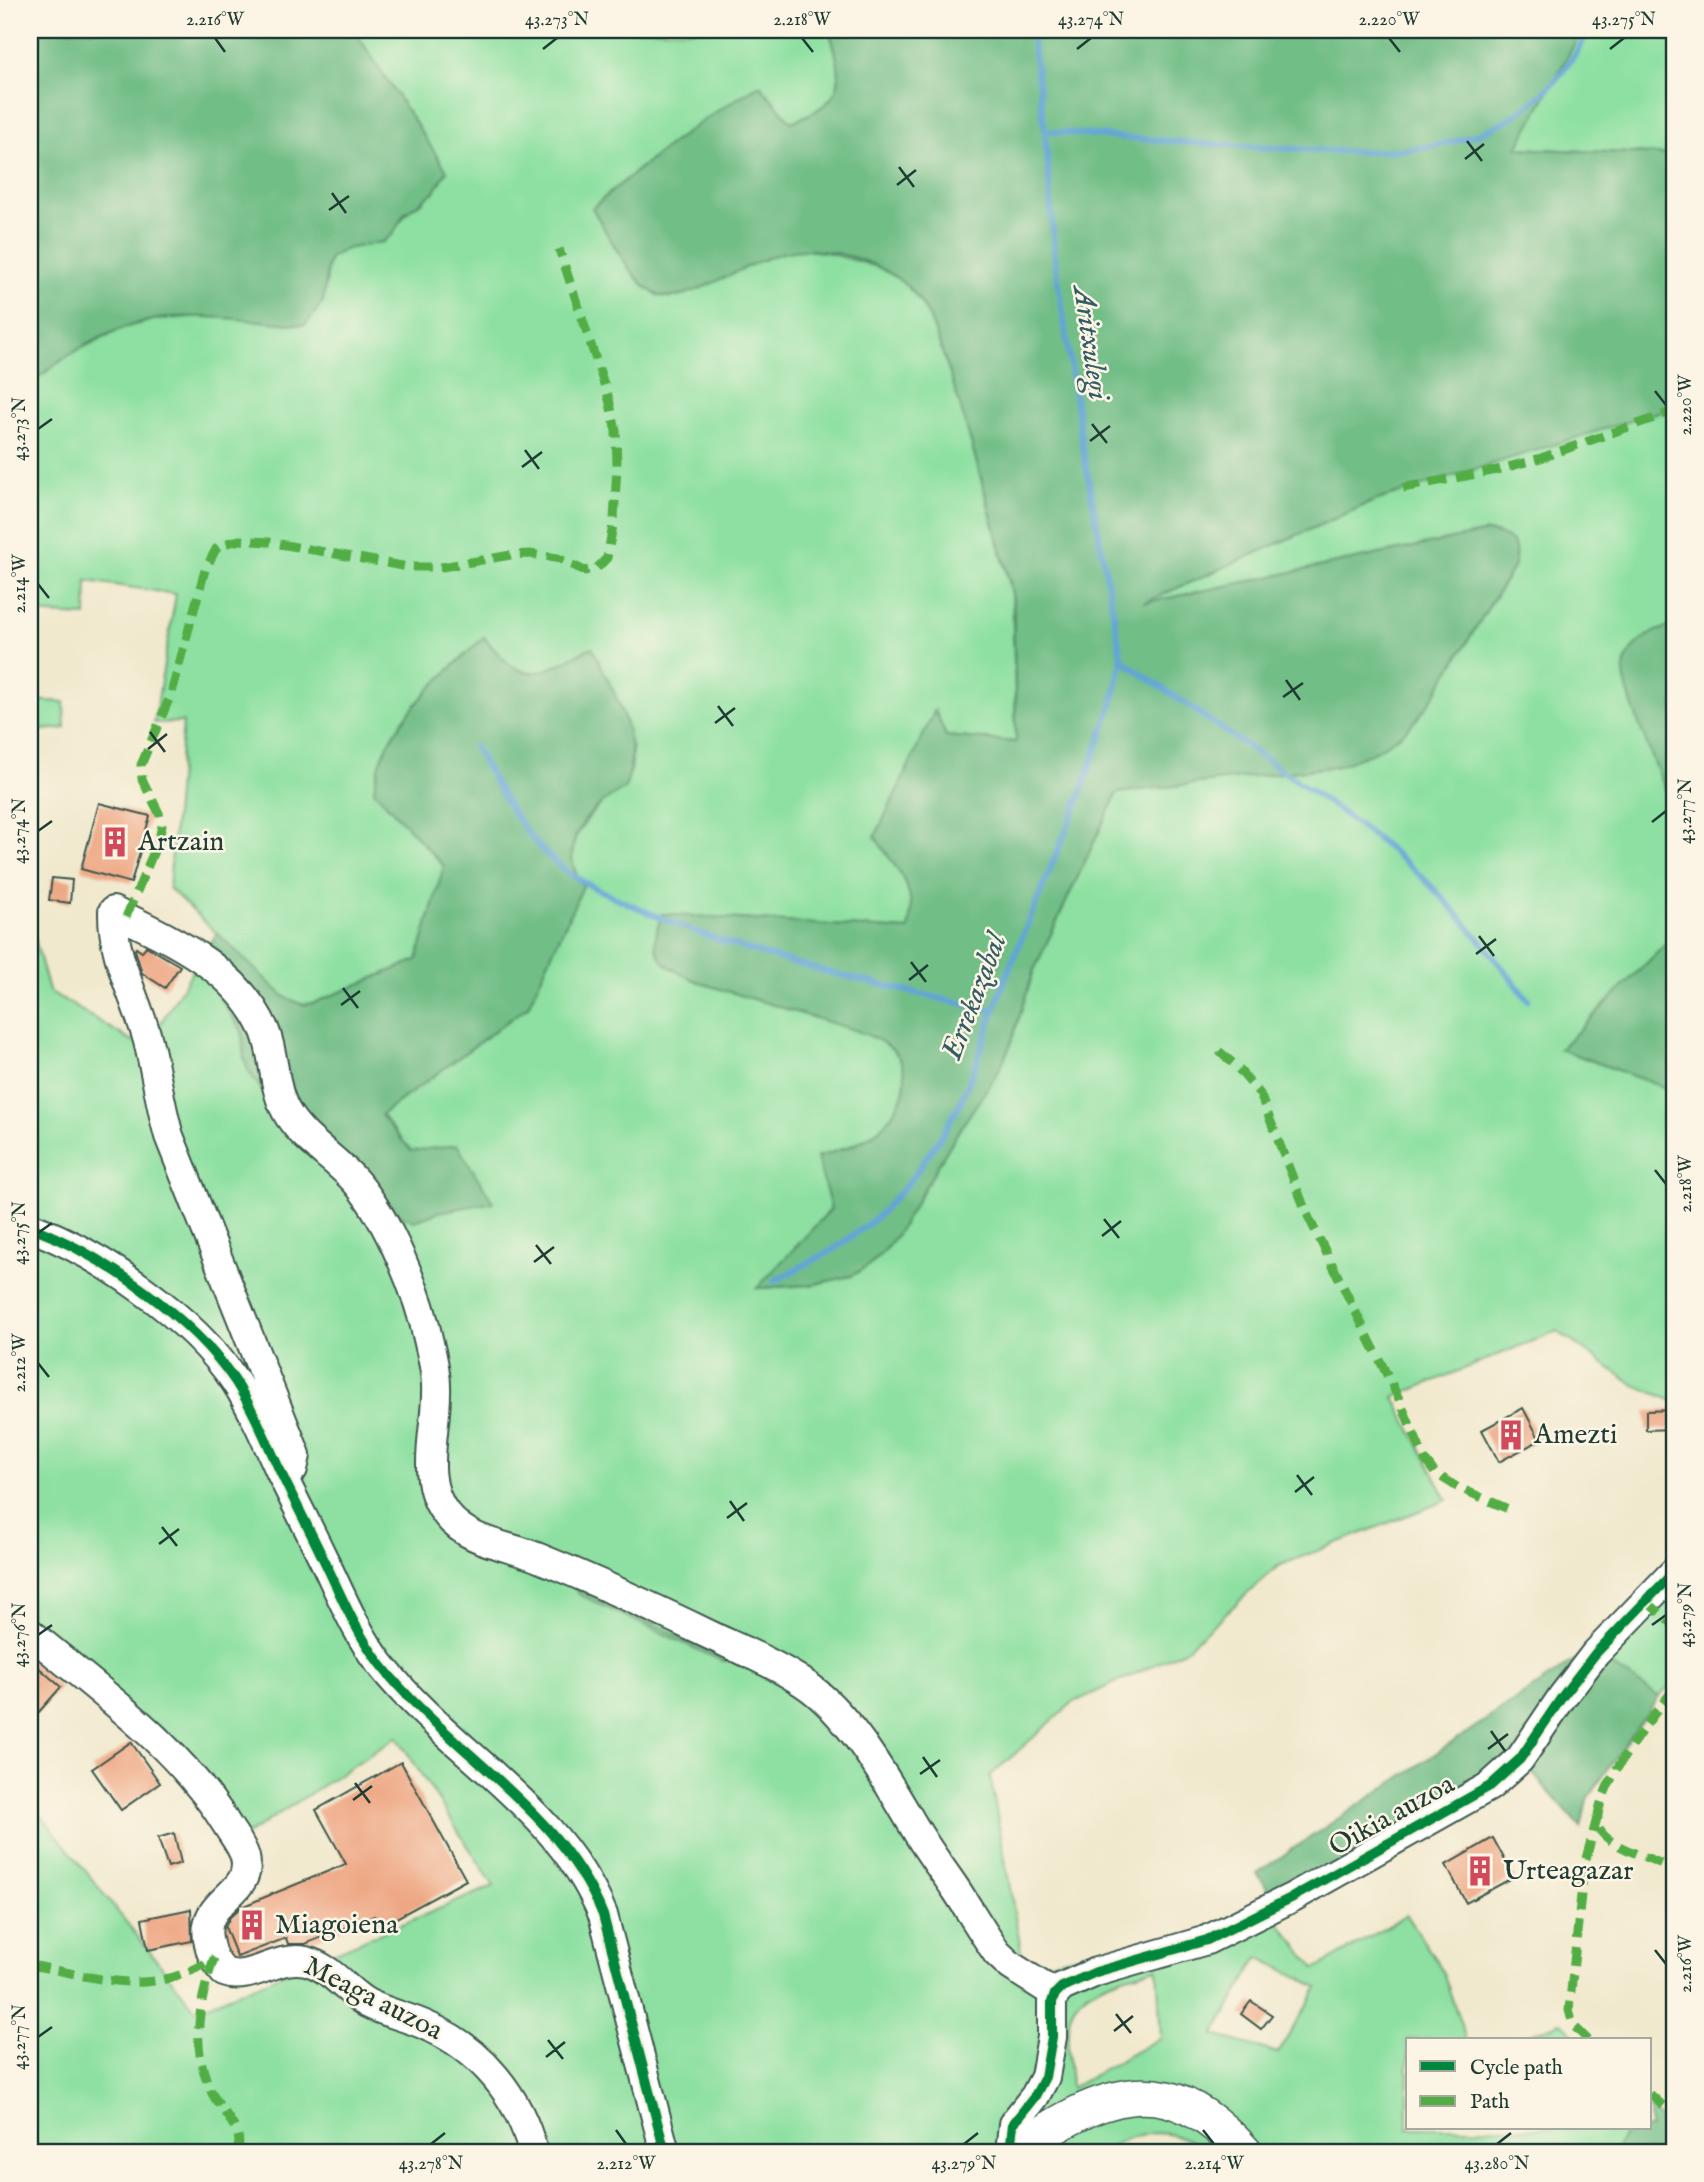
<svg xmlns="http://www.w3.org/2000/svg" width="1704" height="2182" font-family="'IM FELL English',serif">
	<rect width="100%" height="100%" fill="#fcf5e5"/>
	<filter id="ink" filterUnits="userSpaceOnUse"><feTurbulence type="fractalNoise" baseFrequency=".0143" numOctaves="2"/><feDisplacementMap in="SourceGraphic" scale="14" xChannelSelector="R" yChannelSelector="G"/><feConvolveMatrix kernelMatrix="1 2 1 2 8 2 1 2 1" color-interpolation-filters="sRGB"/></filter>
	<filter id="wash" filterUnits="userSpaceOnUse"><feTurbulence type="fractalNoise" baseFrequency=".00686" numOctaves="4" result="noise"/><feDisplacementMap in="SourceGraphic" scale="28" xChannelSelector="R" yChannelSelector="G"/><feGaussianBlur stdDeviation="1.57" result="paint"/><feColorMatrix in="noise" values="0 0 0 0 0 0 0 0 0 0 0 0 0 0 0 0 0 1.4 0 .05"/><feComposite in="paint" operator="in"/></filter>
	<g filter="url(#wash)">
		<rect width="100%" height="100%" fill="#f1e9ce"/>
		<path fill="#8de0a1" stroke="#568e6a" stroke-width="2" fill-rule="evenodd" d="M 354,30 L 829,30 C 846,84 846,99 791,123 L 760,85 C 699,119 645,163 593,209 L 632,272 L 644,286 L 657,295 L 671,298 L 686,294 L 762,259 L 787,251 L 803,250 L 825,252 L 878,267 L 900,279 L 917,297 L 930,318 L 961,405 L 1012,594 L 1016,742 L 946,736 L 935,711 L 876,837 C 897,870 919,888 908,930 L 662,914 L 681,973 C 724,991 769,1003 813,1017 C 839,1025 871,1031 892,1049 C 906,1062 908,1082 901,1098 C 885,1136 854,1146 818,1157 L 831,1209 L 758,1288 L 810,1285 L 851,1276 L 868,1266 L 883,1252 L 896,1236 L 956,1135 L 998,1072 L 1010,1046 L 1034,970 L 1117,793 L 1338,766 L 1404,731 L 1421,713 L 1442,683 L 1513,568 L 1498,533 L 1486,532 L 1139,605 L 1374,501 L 1674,407 L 1674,626 L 1648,635 L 1628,657 L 1624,670 L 1633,703 L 1674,810 L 1674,936 L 1560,1049 L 1674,1091 L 1674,1401 L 1634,1385 L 1557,1331 L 1394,1397 L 1447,1500 L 1278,1566 L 1184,1651 L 1072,1703 L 990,1776 L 1024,1967 L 1159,1938 L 1193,1945 L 1269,1909 L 1315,1969 L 1407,1915 L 1443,1972 L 1466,2040 L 1408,2040 L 1408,2128 L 1627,2128 L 1615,2152 L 1208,2152 C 1176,2126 1135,2128 1103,2152 L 30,2152 L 30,1801 L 196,2010 L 494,1886 L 397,1737 L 237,1841 L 219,1812 L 30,1633 L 30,921 L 49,991 L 132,1041 L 157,1029 L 197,964 L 242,1031 L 244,1058 L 248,1070 L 262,1090 L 401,1215 L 419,1220 L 439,1212 L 411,1151 L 381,1115 L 528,1006 L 583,886 L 571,863 L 575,838 L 591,814 L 603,802 L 625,788 L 632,765 L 632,748 L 592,647 C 572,657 543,679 520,671 C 505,666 494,648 484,637 C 441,679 381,726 374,791 L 444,866 L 417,960 L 314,1003 C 297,1006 287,1000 275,989 L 169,888 L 183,722 L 154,723 L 176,594 L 87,581 L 86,616 L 30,613 L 30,384 L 72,353 L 123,328 L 154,320 L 191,317 L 327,282 C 326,273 326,263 332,256 C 343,244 361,250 374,242 C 382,237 395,230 400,222 C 409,210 410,208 424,201 L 432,150 ZM 1258,1957 L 1318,1987 L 1278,2053 L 1214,2035 ZM 1157,1968 L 1161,2037 L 1071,2088 C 1070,2066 1065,2038 1070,2017 C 1077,1985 1130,1975 1157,1968 Z
			M 1582,30 L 1674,30 L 1674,155 L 1516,148 Z
			M 30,700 L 64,702 L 65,728 L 30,731 Z
			M 1674,1572 L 1674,1682 L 1659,1697 L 1595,1654 Z
			M 1561,2022 L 1580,2040 L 1516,2040 Z"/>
		<path fill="#72be87" stroke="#487e5e" stroke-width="2" d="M 30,30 L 354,30 L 447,171 L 435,191 L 404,214 L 393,234 L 383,242 L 346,249 L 331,257 L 328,263 L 323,302 L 305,325 C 262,322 218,315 175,317 C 121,320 71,350 30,384 Z
			M 829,30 L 1582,30 L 1517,148 L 1674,155 L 1674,407 L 1374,501 L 1143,603 L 1486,532 C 1510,534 1521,544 1513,568 C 1493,598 1475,630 1456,660 C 1441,685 1426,712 1405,731 C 1386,748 1362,758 1338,766 L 1117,793 L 1034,970 L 1010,1046 L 998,1072 L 956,1135 L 896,1236 L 883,1252 L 868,1266 L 851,1276 L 810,1285 L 757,1288 L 831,1209 L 817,1157 C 855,1146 883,1138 901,1099 C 908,1082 906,1063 893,1050 C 877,1036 854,1030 835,1024 C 804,1015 774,1005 743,996 C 718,988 686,981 665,963 C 650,950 656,930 662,914 L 908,930 C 920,890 896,869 875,837 L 935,710 L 946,736 L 1016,742 C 1016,708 1015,675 1014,641 C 1013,626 1015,609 1012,593 C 1007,564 996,535 989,506 C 975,455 961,404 943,354 C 936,335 930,313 917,297 C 892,265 842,250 803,250 C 760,249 690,307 659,295 C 632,285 607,232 592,208 C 645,163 699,119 760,85 L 791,122 C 847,101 845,82 829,30 Z
			M 1674,626 L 1674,810 C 1664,785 1621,689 1624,668 C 1627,645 1653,629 1674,626 Z
			M 484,637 C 526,691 539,674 592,647 C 613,692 644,738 625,788 C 588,808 554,845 583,886 L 528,1006 L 381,1115 L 411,1151 L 457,1145 L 493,1202 L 439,1212 L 414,1221 L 401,1215 L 262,1090 L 248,1070 L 244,1058 L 242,1031 L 197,964 L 217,933 L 283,996 L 303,1005 L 314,1003 L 417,960 L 444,866 L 374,791 C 380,727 441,678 484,637 Z
			M 1674,936 L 1674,1091 L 1560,1049 Z
			M 573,1587 L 734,1661 L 722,1661 L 580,1595 Z
			M 1588,1650 L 1659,1697 L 1587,1799 L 1581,1828 L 1520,1759 L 1278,1905 L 1257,1873 L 1565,1667 Z
			M 1650,2109 L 1674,2132 L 1674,2152 L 1615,2152 L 1627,2128 L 1650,2128 Z"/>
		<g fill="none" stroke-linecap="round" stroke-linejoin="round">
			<path stroke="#62a5d6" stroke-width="6" d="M 1045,131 C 1116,137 1187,143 1258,147 C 1390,155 1518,168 1589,30
				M 1122,660 C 1175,697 1228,733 1280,769 C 1330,804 1380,838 1424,879 C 1462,916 1495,958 1528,1000
				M 474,746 C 498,787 522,837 560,866 C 582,884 609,895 634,906 C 748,959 874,983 995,1011
				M 774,1281 L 833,1250 L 876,1218 L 911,1180 L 941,1136 L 961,1101 L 975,1067 L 1005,979 L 1079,799 L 1112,705 L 1122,660 L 1082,444 L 1055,259 L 1045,131 L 1031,30"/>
		</g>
		<g id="blocks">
			<path fill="#eea784" d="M 99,803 L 150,816 L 131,883 L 81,869 Z
				M 52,878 L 72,880 L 70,903 L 49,900 Z
				M 146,946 L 180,966 L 165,988 L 142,973 L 135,950 L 136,948 L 142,952 Z
				M 1523,1408 L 1540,1440 L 1499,1462 L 1482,1430 Z
				M 1674,1410 L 1674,1429 L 1646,1430 L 1646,1411 Z
				M 30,1660 L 61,1687 L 30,1722 Z
				M 131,1742 L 160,1783 L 121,1810 L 92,1769 Z
				M 401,1762 L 466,1880 L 380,1927 L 374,1916 L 305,1944 L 288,1944 L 286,1938 L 237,1957 L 225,1927 L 230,1917 L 241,1907 L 346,1864 L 316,1810 Z
				M 174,1833 L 181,1863 L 168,1867 L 158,1838 Z
				M 1493,1838 L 1514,1877 L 1466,1903 L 1446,1865 Z
				M 191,1909 L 192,1941 L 148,1950 L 142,1919 Z
				M 1251,2001 L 1272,2015 L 1261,2029 L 1241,2014 Z"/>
		</g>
	</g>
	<g filter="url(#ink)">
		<use href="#blocks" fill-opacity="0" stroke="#3e574b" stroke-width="2"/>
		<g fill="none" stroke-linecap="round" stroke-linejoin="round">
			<g stroke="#3e574b" stroke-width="32">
				<path id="minor" d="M 30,1227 C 101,1254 192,1317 235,1381 C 253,1409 266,1440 280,1471 C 293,1498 307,1525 320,1552 C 339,1590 354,1630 380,1664 C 449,1752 560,1808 603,1915 L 665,2152
					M 283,1477 L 293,1469 L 296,1455 L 169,1136 C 160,1104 156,1072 148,1041 C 136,996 112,958 113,911 C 171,940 237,967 265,1031 C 276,1059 272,1090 289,1116 C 307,1143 336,1158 357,1183 C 389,1221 419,1294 429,1343 C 433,1360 437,1377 436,1394 C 436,1433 419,1482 447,1515 C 469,1543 508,1545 539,1558 C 598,1582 656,1609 714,1637 C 744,1651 777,1665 805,1684 C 851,1715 888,1783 916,1830 C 928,1851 943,1870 957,1891 C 970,1911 983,1933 997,1953 L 1011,1966 L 1055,1994
					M 30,1633 C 99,1691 179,1746 227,1825 C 233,1835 242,1846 245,1857 C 254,1897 197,1898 209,1944 C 211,1955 216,1964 224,1972 C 251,1983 277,1954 306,1961 C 331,1967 346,1991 367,2003 C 386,2013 408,2017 427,2026 C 480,2048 520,2097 533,2152
					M 1010,2152 L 1013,2124 L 1035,2096 L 1045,2077 L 1052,2037 L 1052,2002 L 1055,1994 L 1062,1987 L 1096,1972 L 1207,1940 L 1293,1897 L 1490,1786 L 1520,1759 L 1562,1697 L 1595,1654 L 1674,1572"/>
			</g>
			<g stroke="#3e574b" stroke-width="38">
				<path id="major" d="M 1022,2152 C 1037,2136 1055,2125 1075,2115 C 1145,2080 1193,2095 1244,2152"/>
			</g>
			<use href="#minor" stroke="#fff" stroke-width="28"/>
			<use href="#major" stroke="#fff" stroke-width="35"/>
			<path stroke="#52ad45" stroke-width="9" stroke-dasharray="18 9" stroke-linecap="butt" d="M 1403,488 L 1497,470 L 1541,458 L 1674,411
				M 126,917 L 158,842 L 162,826 L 159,813 L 142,779 L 141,765 L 170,697 L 205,570 L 216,549 L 223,544 L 240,540 L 269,542 L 408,567 L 442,567 L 511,555 L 530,554 L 558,558 L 585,571 L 597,568 L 607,558 L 614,520 L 617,466 L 616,431 L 609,399 L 559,249
				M 1219,1051 L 1236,1066 L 1260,1094 L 1307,1214 L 1399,1399 L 1425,1460 L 1435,1473 L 1457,1487 L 1513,1511
				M 1646,1601 L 1674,1625
				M 1674,1689 C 1656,1711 1579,1807 1602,1833 C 1616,1850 1654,1858 1674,1870
				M 214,1958 C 199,2003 190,2045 211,2091 C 219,2110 248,2133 236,2152
				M 30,1965 C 99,1977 150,2000 214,1958
				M 1588,2040 L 1573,2025 L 1569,2010 L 1584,1866 L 1597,1818
				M 1650,2094 L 1674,2116"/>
			<g stroke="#fcf5e5" stroke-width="15">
				<path id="cycleway" d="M 30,1227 C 101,1254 192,1317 235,1381 C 253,1409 266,1440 280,1471 C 293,1498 307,1525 320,1552 C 339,1590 354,1630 380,1664 C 449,1752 560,1808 603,1915 L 665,2152
					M 1010,2152 L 1013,2124 L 1035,2096 L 1045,2077 L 1052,2037 L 1052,2002 L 1055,1994 L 1062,1987 L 1096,1972 L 1207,1940 L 1293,1897 L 1490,1786 L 1520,1759 L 1562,1697 L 1595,1654 L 1674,1572"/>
			</g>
			<use href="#cycleway" stroke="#00873e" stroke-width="10"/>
		</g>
	</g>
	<path fill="none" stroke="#1f3d34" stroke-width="2.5" d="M 215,38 L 225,52M 802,38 L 813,52M 1389,38 L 1400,52M 543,49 L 557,38M 1077,49 L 1091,38M 1610,49 L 1624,38M 1467,141 L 1482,161M 1465,159 L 1484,144M 899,167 L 914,187M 897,185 L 916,170M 332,193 L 346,213M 329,210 L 349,196M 1655,391 L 1666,405M 1092,424 L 1107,443M 38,429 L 52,419M 1090,441 L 1110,426M 525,450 L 539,469M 522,467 L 542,452M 38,584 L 49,598M 1286,680 L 1300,700M 1283,697 L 1303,683M 718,706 L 733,726M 715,723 L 735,708M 150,732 L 165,752M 148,749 L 167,734M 1652,822 L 1666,811M 38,831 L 52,821M 1479,936 L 1494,956M 1476,954 L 1496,939M 911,962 L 926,982M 909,980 L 928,965M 343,988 L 358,1008M 341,1005 L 360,991M 1655,1170 L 1666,1184M 1104,1219 L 1119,1238M 38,1233 L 52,1223M 1102,1236 L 1121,1221M 536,1245 L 551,1264M 534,1262 L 554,1247M 38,1363 L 49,1377M 1297,1475 L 1312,1495M 1295,1492 L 1314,1477M 730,1501 L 744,1521M 727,1518 L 747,1503M 162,1527 L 177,1546M 159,1544 L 179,1529M 1652,1625 L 1666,1615M 38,1635 L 52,1625M 1491,1731 L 1505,1751M 1488,1749 L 1508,1734M 923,1757 L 937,1777M 920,1774 L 940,1760M 355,1783 L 370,1803M 353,1800 L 372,1786M 1655,1950 L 1666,1964M 1116,2014 L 1131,2033M 1114,2031 L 1133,2016M 38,2037 L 52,2027M 548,2040 L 563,2059M 546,2057 L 565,2042M 616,2130 L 626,2144M 1203,2130 L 1214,2144M 431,2144 L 445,2133M 964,2144 L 978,2133M 1497,2144 L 1511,2133"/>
	<defs>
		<g id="building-bare" transform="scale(2.415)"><path d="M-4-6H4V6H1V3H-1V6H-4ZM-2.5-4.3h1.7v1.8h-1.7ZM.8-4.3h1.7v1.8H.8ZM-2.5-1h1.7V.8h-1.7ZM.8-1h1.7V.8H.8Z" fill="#d1495b" stroke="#fcf5e5" stroke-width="2.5" paint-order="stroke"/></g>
	</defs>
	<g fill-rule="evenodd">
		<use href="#building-bare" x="115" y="842"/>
		<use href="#building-bare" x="1511" y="1435"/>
		<use href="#building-bare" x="1480" y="1871"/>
		<use href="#building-bare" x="252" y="1925"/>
	</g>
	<g text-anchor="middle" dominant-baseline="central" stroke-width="5" stroke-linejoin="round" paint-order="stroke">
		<g font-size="28" fill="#1f3d34" stroke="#fcf5e5" text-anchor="start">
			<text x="138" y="842">Artzain</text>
			<text x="1534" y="1435">Amezti</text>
			<text x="1503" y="1871">Urteagazar</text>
			<text x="275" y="1925">Miagoiena</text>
		</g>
		<g font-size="28" fill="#1f3d34" stroke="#fcf5e5">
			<text transform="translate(1392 1816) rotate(-29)">Oikia auzoa</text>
			<text transform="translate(373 1999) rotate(27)">Meaga auzoa</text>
		</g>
		<g font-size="30" font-style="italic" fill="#335c65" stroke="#fcf5e5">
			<text transform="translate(1090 343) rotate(82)">Aritxulegi</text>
			<text transform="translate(975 997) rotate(-69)">Errekazabal</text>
		</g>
	</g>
	<rect width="1704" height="2182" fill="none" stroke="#fcf5e5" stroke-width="77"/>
	<rect x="1406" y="2038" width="245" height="91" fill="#fcf5e5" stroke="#a4ab9e" stroke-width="2"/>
	<rect x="1420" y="2061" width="35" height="10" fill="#00873e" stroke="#a4ab9e" stroke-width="2"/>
	<text x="1470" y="2074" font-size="21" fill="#1f3d34">Cycle path</text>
	<rect x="1420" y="2096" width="35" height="10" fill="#52ad45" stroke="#a4ab9e" stroke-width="2"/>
	<text x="1470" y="2108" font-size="21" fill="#1f3d34">Path</text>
	<rect x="38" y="38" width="1628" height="2106" fill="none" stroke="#1f3d34" stroke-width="2.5"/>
	<g font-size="18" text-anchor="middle" fill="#1f3d34">
		<text x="215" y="25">2.216°W</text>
		<text x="557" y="25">43.273°N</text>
		<text x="802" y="25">2.218°W</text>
		<text x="1091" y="25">43.274°N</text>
		<text x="1389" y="25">2.220°W</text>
		<text x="1624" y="25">43.275°N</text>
		<text transform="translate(1685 405) rotate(-90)" y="6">2.220°W</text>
		<text transform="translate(19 429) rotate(-90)" y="6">43.273°N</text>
		<text transform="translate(19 584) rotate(-90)" y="6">2.214°W</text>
		<text transform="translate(1685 811) rotate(-90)" y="6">43.277°N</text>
		<text transform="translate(19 831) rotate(-90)" y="6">43.274°N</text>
		<text transform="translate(1685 1184) rotate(-90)" y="6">2.218°W</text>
		<text transform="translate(19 1233) rotate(-90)" y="6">43.275°N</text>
		<text transform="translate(19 1363) rotate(-90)" y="6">2.212°W</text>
		<text transform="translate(1685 1615) rotate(-90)" y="6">43.279°N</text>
		<text transform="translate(19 1635) rotate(-90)" y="6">43.276°N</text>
		<text transform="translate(1685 1964) rotate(-90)" y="6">2.216°W</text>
		<text transform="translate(19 2037) rotate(-90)" y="6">43.277°N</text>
		<text x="431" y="2169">43.278°N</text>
		<text x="626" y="2169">2.212°W</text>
		<text x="964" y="2169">43.279°N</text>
		<text x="1214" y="2169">2.214°W</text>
		<text x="1497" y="2169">43.280°N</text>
	</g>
</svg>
